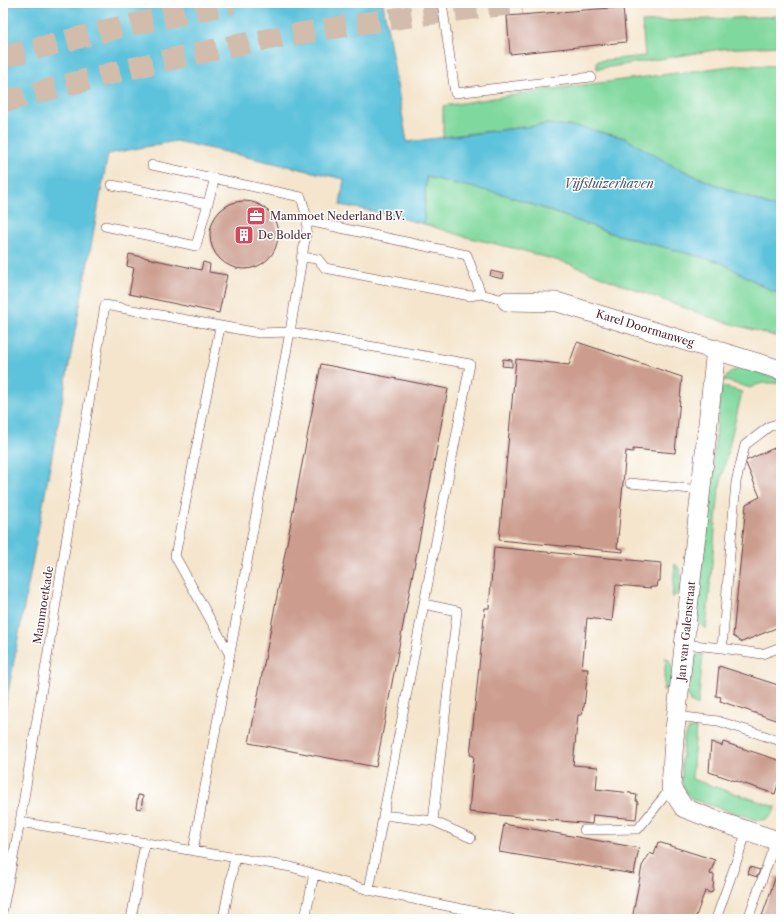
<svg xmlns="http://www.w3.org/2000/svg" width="784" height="922" font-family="'Libre Caslon Text',serif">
	<rect width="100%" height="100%" fill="#fff"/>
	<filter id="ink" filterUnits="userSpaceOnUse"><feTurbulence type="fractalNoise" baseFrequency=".025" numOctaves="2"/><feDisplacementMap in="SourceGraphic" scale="8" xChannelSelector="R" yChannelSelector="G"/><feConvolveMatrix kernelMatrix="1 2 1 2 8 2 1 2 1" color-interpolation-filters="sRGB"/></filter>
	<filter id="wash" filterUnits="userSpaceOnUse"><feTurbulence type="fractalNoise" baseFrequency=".012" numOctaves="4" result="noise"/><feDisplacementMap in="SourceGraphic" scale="16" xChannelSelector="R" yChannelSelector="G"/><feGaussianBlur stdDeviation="0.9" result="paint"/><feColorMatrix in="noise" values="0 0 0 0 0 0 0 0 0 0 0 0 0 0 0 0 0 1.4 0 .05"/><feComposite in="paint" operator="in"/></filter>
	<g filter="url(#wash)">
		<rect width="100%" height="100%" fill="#f4e5cc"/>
		<path fill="#7fd89d" stroke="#647c64" d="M 781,16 L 781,46 L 721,49 L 597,69 L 597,61 L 645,56 L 642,22 Z
			M 739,65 L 781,66 L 781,210 L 709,182 L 673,166 L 625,138 L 579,127 L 548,124 L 443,137 L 443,106 L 552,89 Z
			M 426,177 L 506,195 L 611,233 L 720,262 L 772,291 L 781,293 L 781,338 L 715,319 L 612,281 L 570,264 L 517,249 L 466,237 L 424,224 Z
			M 745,368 L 781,380 L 781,384 C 770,382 760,382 750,388 L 723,380 L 732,371 Z
			M 721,386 L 742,392 L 719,489 L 706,629 L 696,621 Z
			M 675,564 C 684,571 680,582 679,592 L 672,598 Z
			M 703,654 L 698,706 L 690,702 L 688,696 L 694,656 Z
			M 666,657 C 675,665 672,675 671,685 L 663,691 Z
			M 696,727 L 692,779 L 776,807 C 771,817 770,820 757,820 L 694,800 C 688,796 685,792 683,785 C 680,778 682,739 686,733 C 689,729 691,728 696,727 Z"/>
		<path fill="#5dc2db" stroke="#547083" d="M 3,3 L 383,3 L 407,142 L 548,124 L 579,127 L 625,138 L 673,166 L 709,182 L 781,210 L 781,293 L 772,291 L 720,262 L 611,233 L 506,195 L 426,177 L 424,224 L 377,212 L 340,205 L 344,179 L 176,141 L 108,154 L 3,720 Z"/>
		<g id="blocks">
			<path fill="#cc9d8f" d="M 623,7 L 626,42 L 510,54 L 507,16 Z
				M210 235a34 34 0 1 1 68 0a34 34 0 1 1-68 0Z
				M 129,254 L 201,270 L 203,262 L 210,264 L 209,272 L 227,275 L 219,313 L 129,294 L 134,268 L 127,266 Z
				M 491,271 L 504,274 L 503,279 L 490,276 Z
				M 577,342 L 682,377 L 675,453 L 633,449 L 633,452 L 626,451 L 617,548 L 623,549 L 623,552 L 499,540 L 516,359 L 569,365 Z
				M 503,359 L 512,360 L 512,367 L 502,366 Z
				M 321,364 L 448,389 L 376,767 L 249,743 Z
				M 781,445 L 781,626 L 742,642 L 733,636 L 746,504 L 760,497 L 745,461 Z
				M 494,547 L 661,563 L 660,581 L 658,581 L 657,587 L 651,587 L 651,588 L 616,585 L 612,621 L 587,618 L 582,669 L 588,669 L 584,707 L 583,707 L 582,715 L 578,715 L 573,765 L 598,767 L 596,789 L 631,793 L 631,794 L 637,795 L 636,801 L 638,802 L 636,819 L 593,815 L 592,824 L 469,812 L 474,756 L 470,755 L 485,608 L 489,608 Z
				M 719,666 L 781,686 L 781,722 L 720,701 L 721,697 L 716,696 Z
				M 711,742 L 722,746 L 723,742 L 781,761 L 781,775 L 775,794 L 709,772 Z
				M 138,795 L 143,796 L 141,809 L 136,808 Z
				M 504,824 L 639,848 L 634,874 L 499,852 Z
				M 658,842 L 715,860 L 710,874 L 714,875 L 713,890 L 711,893 L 705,891 L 695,919 L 632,919 L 642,866 L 650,853 L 654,855 Z
				M 750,867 L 760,870 L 757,877 L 748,874 Z
				M 776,876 L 781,878 L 781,919 L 761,919 Z"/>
		</g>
	</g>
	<g filter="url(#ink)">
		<use href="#blocks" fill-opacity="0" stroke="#643d43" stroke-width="1"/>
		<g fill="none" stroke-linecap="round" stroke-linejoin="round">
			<path stroke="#d2bdac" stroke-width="22" stroke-dasharray="22 11" stroke-linecap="butt" d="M 3,57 L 112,29 L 233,3
				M 3,102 C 100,75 198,51 297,34 C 372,21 447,11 522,3"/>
			<g stroke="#643d43" stroke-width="10">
				<path id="service" d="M 442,3 L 455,93 L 591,77
					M 152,165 L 301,197 L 308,221
					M 112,185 L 208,204
					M 105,226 L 196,246 L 215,178
					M 301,257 L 318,259 L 325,268 L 470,296 L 481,294 L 507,301
					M 220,327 L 175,556 L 230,655
					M 630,483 L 701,490
					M 424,604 L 457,611 L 433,821 L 471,838
					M 684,644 L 722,648 L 762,654 L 781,647
					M 722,648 L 736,482 L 745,445 L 770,426 L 781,423
					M 676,716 L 718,721 L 781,741
					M 383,815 L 433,821
					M 20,822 L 291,867 L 369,890 L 511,919
					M 584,830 L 638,829 L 671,788
					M 193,851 L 290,332 L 470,364 L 369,890
					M 3,909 L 20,822 L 105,305 L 259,333 L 290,332 L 308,221 L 467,255 L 481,294
					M 131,919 L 145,843
					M 223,919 L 235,857
					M 305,919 L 314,874
					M 716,919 L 747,831
					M 748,919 L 776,840"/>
			</g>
			<g stroke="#643d43" stroke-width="20">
				<path id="minor" d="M 507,301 L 557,302 L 781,370
					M 716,349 L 674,739 L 671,788 L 684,808 L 715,820 L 781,842"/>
			</g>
			<use href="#service" stroke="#fff" stroke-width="9"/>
			<use href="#minor" stroke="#fff" stroke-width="19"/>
		</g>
	</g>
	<defs>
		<g id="office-square" transform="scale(1)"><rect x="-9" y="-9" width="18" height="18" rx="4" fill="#d1495b" stroke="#fff"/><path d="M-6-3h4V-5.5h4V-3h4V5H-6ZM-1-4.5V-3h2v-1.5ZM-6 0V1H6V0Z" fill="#fff"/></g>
		<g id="building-square" transform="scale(1)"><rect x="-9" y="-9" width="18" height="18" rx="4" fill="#d1495b" stroke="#fff"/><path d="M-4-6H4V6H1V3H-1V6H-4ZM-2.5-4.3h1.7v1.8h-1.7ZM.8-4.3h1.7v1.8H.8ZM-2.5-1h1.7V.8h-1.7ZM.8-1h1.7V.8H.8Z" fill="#fff"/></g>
	</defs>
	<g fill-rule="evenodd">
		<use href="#office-square" x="256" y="216"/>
		<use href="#building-square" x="244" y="235"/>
	</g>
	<g text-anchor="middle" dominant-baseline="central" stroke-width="3" stroke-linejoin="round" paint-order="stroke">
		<g font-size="11" fill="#4a1f2b" stroke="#fff" text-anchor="start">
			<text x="270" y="216">Mammoet Nederland B.V.</text>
			<text x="258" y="235">De Bolder</text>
		</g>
		<g font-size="11" fill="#4a1f2b" stroke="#fff">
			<text transform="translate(645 328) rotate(17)">Karel Doormanweg</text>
			<text transform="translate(43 605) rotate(-81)">Mammoetkade</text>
			<text transform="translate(686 631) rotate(-84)">Jan van Galenstraat</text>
		</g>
		<g font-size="12" font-style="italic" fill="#515869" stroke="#fff">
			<text x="609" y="183">Vijfsluizerhaven</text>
		</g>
	</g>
	<rect width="784" height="922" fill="none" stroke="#fff" stroke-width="16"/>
</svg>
